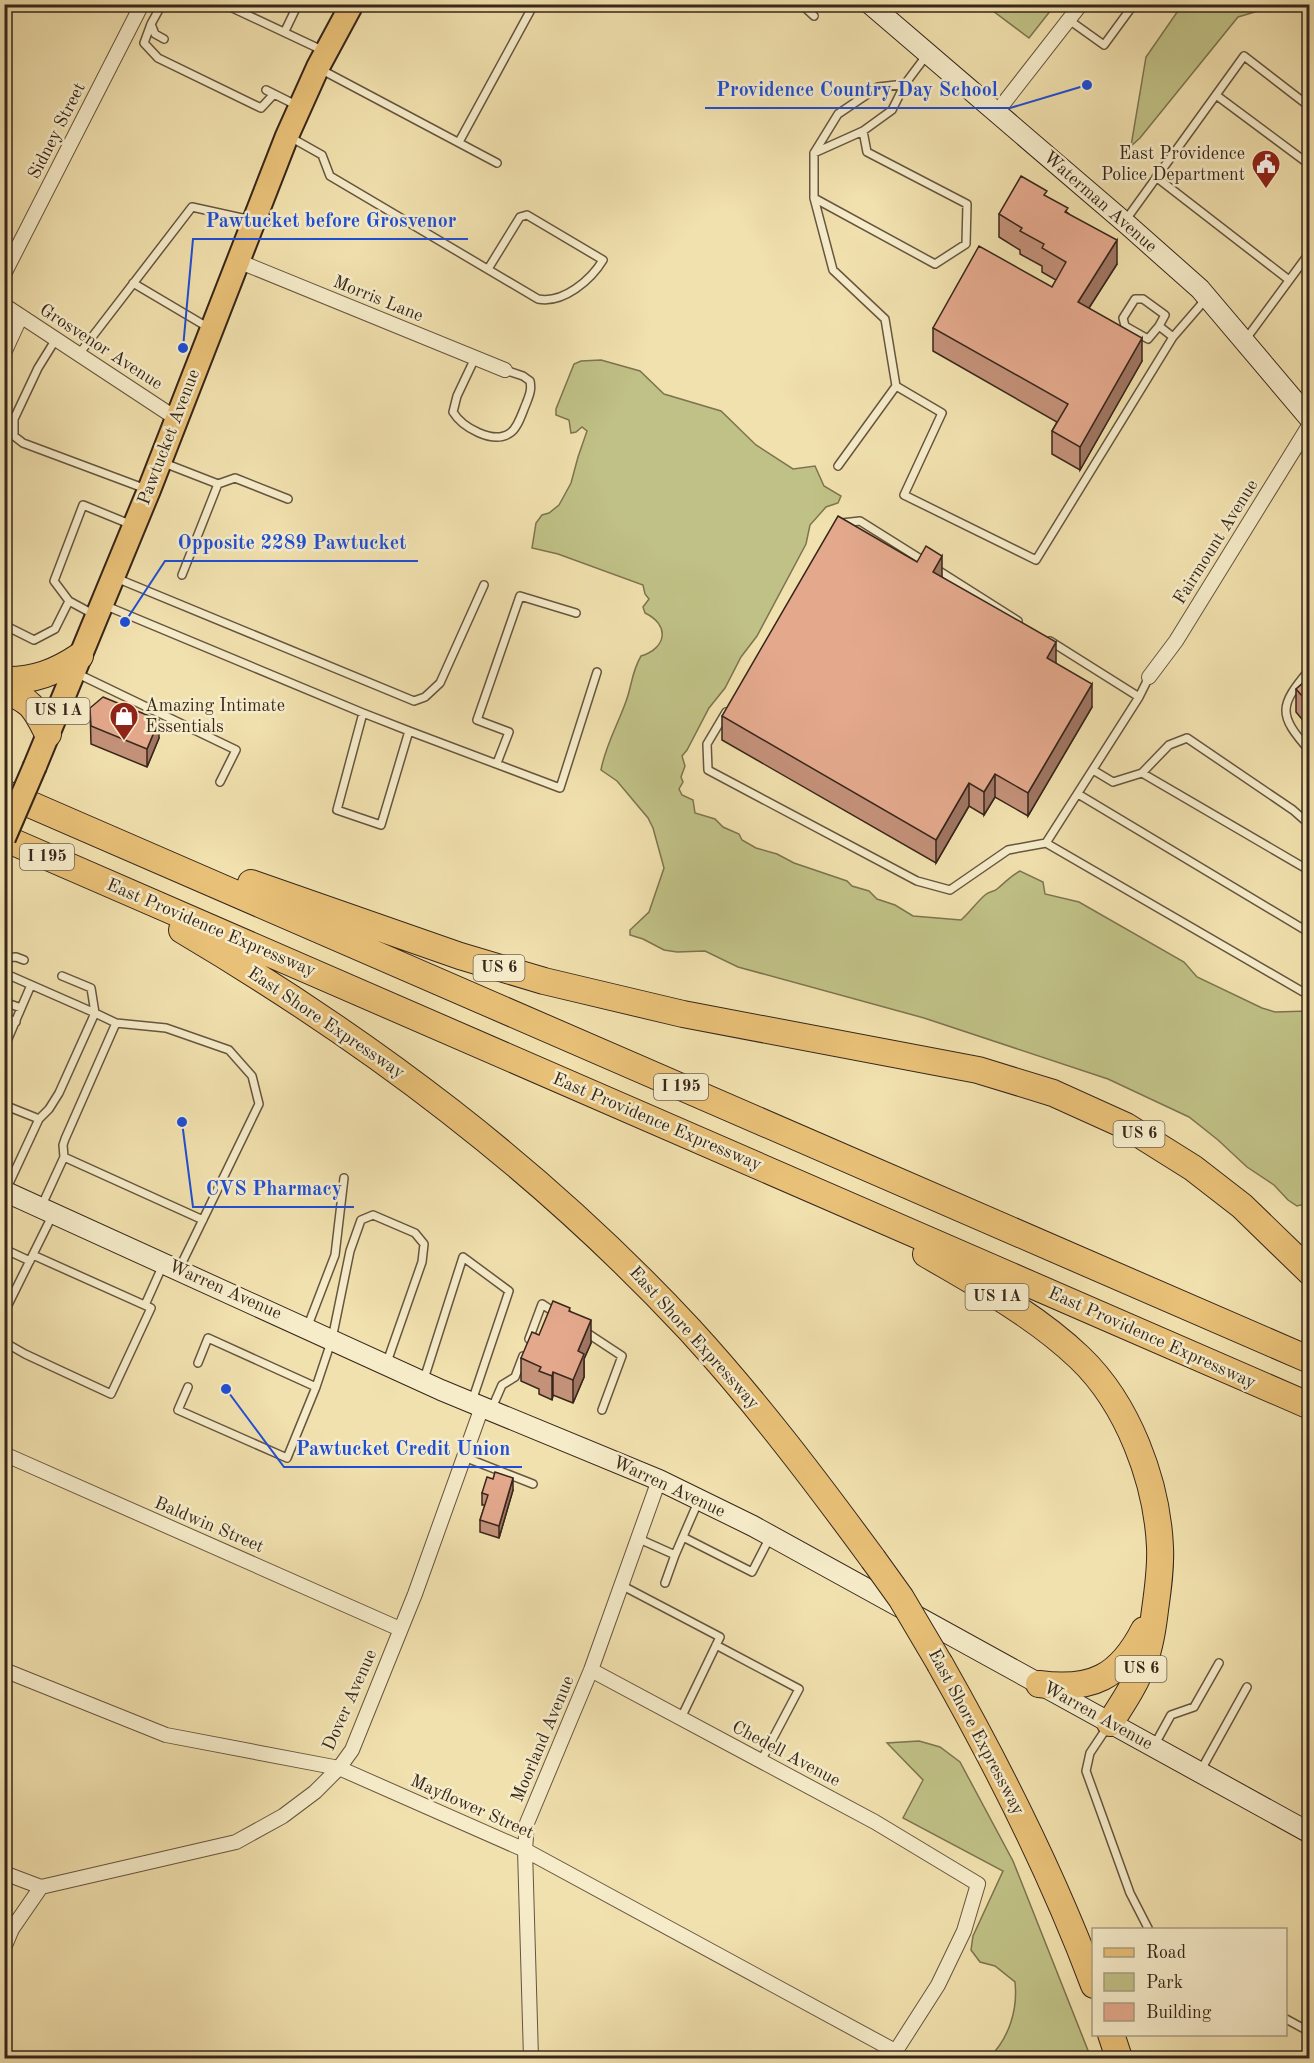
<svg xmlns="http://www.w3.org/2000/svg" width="1314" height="2063" font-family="'Old Standard TT',serif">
	<rect width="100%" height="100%" fill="#f1e1ae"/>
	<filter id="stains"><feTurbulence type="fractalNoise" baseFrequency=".00333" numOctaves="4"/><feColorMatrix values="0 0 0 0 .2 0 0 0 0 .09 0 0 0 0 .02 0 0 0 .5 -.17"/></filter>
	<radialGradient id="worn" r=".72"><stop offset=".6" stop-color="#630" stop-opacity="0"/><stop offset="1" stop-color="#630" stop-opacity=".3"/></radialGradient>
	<path fill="#c0c186" stroke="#7c7450" stroke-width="1.5" d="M 985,5 L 1055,5 L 1029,38 Z
		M 1182,5 L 1279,5 L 1238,17 L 1140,138 L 1131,146 L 1146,57 Z
		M 601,360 L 640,371 L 664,394 L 721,411 L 756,445 L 793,469 L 815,466 L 824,486 L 841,496 L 838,503 L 826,507 L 810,525 L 806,544 L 757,636 L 741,657 L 725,688 L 709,708 L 687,750 L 682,756 L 685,766 L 681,777 L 683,782 L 679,789 L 682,795 L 693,800 L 695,813 L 715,819 L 723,827 L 739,834 L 742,840 L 756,848 L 777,854 L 794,863 L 847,881 L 852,886 L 869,891 L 877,899 L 895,905 L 913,916 L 961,920 C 970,912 976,903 985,895 C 989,891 994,892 997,889 C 1006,882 1010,876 1020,871 L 1043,882 L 1045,894 L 1079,902 L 1184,962 L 1197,977 L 1262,1008 L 1275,1012 L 1309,1011 L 1309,1203 L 1297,1206 L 1288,1200 L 1274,1185 L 1247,1167 L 1218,1140 L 1189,1117 L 1108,1079 L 924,1018 L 738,967 L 705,951 L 677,952 L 664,950 L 643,939 L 630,935 L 630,930 L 649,912 L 664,868 L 653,828 L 648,818 L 617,781 L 601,770 C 605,747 617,726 625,704 C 632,687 631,673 641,656 C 667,648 670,625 645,613 L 643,607 L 649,599 L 645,594 L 643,585 L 558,554 L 532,548 L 536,523 L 542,515 L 549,513 L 559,505 L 571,483 L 578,457 L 587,431 L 582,427 L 576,432 L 571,433 L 569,420 L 556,415 L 556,409 L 574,364 L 581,361 Z
		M 919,1741 L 940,1747 L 960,1762 L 1013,1861 L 1091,2058 L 989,2058 C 1009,2038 1018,2010 1015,1982 L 995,1966 L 980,1962 L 971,1950 L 973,1936 L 1003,1871 L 903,1818 L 923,1780 L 887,1743 Z"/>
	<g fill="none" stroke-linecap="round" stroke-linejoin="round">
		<g stroke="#665540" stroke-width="10">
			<path id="lane" d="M 162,4 L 151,24 L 144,43 L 158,58 L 261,108 L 274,94
				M 224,4 L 324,51
				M 801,4 L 814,16
				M 1069,20 L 1104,45 L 1134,4
				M 151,24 L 155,34 L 164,39
				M 285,31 L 298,4
				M 320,69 L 497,163
				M 266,90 L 298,106
				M 1216,95 L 1310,165
				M 290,137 L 322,155 L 330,176 L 538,299 C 563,304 591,280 603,260 L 527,215 L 520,217 L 488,269
				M 459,142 L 534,4
				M 814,153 L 863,131 L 892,110 L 905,84 L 926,56
				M 1156,177 L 1289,280
				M 814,198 L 935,264 L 966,244 L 967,204 L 867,152 L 863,131
				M 1125,221 L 1244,56 L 1310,107
				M 133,283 L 209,328
				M 1159,326 L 1148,339 L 1125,326 L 1123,318 L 1135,299 L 1143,299 L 1165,315 L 1159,326 L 1173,337
				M 56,339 L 38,368 L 14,419 L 14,436 L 23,443 L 146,489
				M 1246,339 L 1310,252
				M 79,354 L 192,207 L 251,220
				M 475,358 L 457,396 L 453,412 C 462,427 493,445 510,433 C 518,428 522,413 526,404 C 529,396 532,390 530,381 L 523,376 L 505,370
				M 896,386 L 942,413 L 904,495 L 1036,560 L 1173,337 L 1205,300
				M 164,463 L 218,484
				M 838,466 L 896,386 L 885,319 L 833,270 L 814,198 L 814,153 L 838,114 L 878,87 L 905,84
				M 842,523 L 860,521 L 927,563
				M 936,569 L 1018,621
				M 182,575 L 218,484 L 235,478 L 288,499
				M 116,578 L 414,701 L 425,697 L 440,683 L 484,585
				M 104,605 L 363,713 L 409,731 L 381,825 L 337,810 L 363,713
				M 93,614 L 69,601 L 54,581 L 83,505 L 132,525
				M 4,625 L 34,640 L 55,629 L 69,601
				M 1050,641 L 1139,697
				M 1310,669 C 1279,706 1277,714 1310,751
				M 76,673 L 236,750 L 220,782
				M 726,712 L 707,744 L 708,770 L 917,881 L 950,890 L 1008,850 L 1046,843 L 1139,697 L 1149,677
				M 409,731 L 560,788 L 597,672
				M 497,763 L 509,732 L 477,720 L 520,596 L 576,613
				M 1093,770 L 1113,782 L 1142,773 L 1310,871
				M 1142,773 L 1169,745 L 1187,738 L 1293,810 L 1310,825
				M 1078,794 L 1310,933
				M 1046,843 L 1310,996
				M 4,958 L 16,957 L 24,960
				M 4,973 L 95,1013 L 59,1093 L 49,1109 L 39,1119 L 6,1190
				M 7,1003 L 21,1008
				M 4,1017 L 16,1022
				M 116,1023 L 166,1028 L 229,1050 L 252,1076 L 259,1104 L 179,1269
				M 4,1048 L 31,985
				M 4,1105 L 39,1119
				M 64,1157 L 203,1220
				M 42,1205 L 64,1157 L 63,1145 L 65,1139 L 116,1023 L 95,1013 L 91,988 L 62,976
				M 4,1249 L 30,1261
				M 145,1305 L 162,1267
				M 4,1313 L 52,1216
				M 307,1328 L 335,1255 L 344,1178
				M 584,1331 L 622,1356 L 602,1410
				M 529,1339 L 542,1304 L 557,1314
				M 4,1342 L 25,1354 L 111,1394 L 151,1308 L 33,1255
				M 198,1363 L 208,1338 L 316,1387
				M 424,1379 L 463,1257 L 509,1291 L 472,1401
				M 188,1387 L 178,1410 L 287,1458 L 316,1387 L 332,1339 L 350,1251 L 361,1220 L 373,1215 L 415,1233 L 424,1244 L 422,1262 L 387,1362
				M 492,1408 L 502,1385 L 515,1377 L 523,1356
				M 464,1457 L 533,1484
				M 683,1537 L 752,1572 L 770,1537
				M 637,1538 L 675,1555 L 698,1502
				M 665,1583 L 675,1555
				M 621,1585 L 720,1637 L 681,1718
				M 716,1645 L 799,1689 L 761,1761
				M 1108,1726 L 1090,1753 L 1086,1771 L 1130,1893 L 1149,1930
				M 1155,1744 L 1171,1715 L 1194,1707 L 1219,1663
				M 1201,1770 L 1247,1687
				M 1307,1927 L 1310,1929
				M 1286,2019 L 1310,2032"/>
		</g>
		<g stroke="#665540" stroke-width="16">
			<path id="street" d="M 996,113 L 1081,4
				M 238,261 L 505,370
				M 4,274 L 142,4
				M 4,305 L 177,419
				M 4,353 L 21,316
				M 1149,677 L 1176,641 L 1310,424
				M 4,1454 L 400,1629
				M 4,1670 L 166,1735 L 339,1768 L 525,1850 L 895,2051
				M 591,1670 L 875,1822 L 978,1884 L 964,1931 L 938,1985 L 892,2057
				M 4,1873 L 41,1887
				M 4,1948 L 12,1929 L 41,1887 L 236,1842 L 283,1816 L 315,1792 L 339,1768 L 352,1750 L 415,1594 L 482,1407
				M 531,2058 L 525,1850 L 527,1823 L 591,1670 L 659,1480"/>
		</g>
		<g stroke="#37261b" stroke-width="22">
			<path id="secondary" d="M 870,4 L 1129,226 L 1200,289 L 1310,419
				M 4,1191 L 441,1390 L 659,1480 L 753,1526 L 1310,1833"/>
		</g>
		<g stroke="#37261b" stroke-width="26">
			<path id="primary" d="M 35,766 L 149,490 L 287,136 L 318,67 L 352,4"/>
		</g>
		<g stroke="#37261b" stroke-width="28">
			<path id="highway" d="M 4,680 C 34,681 56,672 80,656
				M 4,691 C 32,700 35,709 48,734
				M 4,793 L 1310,1360
				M 4,838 L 1310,1406
				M 251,883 L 460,956 L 544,981 L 683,1014 L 978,1070 L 1053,1093 L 1126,1126 L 1193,1168 L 1242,1206 L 1310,1272
				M 182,930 C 371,1042 540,1169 690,1330 C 756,1402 815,1480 873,1559
				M 926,1254 C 979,1285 1035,1315 1080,1358 C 1128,1404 1157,1481 1160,1547 C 1161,1568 1158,1589 1155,1610 C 1153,1627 1151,1643 1145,1659 C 1137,1682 1123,1703 1110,1723
				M 940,1664 C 999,1768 1052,1873 1094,1985
				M 1039,1684 C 1092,1691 1120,1677 1144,1630
				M 1111,2034 L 1119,2058"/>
		</g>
		<use href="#lane" stroke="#f6ecca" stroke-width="7"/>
		<use href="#street" stroke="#f6ecca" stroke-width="14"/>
		<use href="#secondary" stroke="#f6ecca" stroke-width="20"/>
		<use href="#primary" stroke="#e8c077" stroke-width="22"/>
		<use href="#highway" stroke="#e8c077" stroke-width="26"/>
		<g stroke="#37261b" stroke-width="26" stroke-linecap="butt">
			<path id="primary-bridge" d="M 4,838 L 35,766"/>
		</g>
		<g stroke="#37261b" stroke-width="28" stroke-linecap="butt">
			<path id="highway-bridge" d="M 873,1559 L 901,1598 L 940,1664"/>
		</g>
		<use href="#primary-bridge" stroke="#e8c077" stroke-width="22"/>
		<use href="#highway-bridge" stroke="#e8c077" stroke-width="26"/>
	</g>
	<path fill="#c49179" stroke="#37261b" stroke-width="1.5" d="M 1047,197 L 1068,213 L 1117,264 L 1089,308 L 1142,361 L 1080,470 L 1052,454 L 1052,431 L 1057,422 L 933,351 L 933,328 L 1052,287 L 1056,280 L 1042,272 L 1042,266 L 1020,254 L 1020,250 L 999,237 L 999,214 Z
		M 917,562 L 942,577 L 1056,663 L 1092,707 L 1028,816 L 995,797 L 984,815 L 969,806 L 936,863 L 722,740 L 722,716 Z
		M 1310,677 L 1310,729 L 1296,712 L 1296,689 Z
		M 90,708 L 159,738 L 147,767 L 91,744 Z
		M 570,1311 L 591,1343 L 584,1359 L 584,1377 L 573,1403 L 553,1395 L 552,1400 L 539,1394 L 539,1389 L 521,1381 L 521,1358 Z
		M 513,1490 L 499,1538 L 480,1532 L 480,1520 L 485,1505 L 482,1505 L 482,1493 Z"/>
	<path fill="#a07663" stroke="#37261b" stroke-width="1.5" d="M 1117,240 L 1117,264 L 1078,325 L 1078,302 Z
		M 1142,338 L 1142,361 L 1080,470 L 1080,447 Z
		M 942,556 L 942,580 L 933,572 Z
		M 1056,642 L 1056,665 L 1047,658 Z
		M 1092,684 L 1092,707 L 1028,816 L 1028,793 Z
		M 159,720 L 159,738 L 147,767 L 147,749 Z
		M 995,774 L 995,797 L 984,815 L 984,792 Z
		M 969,783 L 969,806 L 936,863 L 936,840 Z
		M 591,1320 L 591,1343 L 584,1359 L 584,1377 L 573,1403 L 573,1380 L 578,1351 Z
		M 553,1372 L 553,1395 L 552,1400 L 552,1376 Z
		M 513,1478 L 513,1490 L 499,1538 L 499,1526 Z"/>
	<path fill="#e4a98d" stroke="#37261b" stroke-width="1.5" d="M 1021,176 L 1047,191 L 1044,195 L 1068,208 L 1065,212 L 1117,240 L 1078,302 L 1142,338 L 1080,447 L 1052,431 L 1068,404 L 933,328 L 979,246 L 1052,287 L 1066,262 L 1042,248 L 1044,244 L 1020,231 L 1022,228 L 999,214 Z
		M 838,516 L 917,562 L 926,546 L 942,556 L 933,572 L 1056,642 L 1047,658 L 1092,684 L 1028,793 L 995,774 L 984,792 L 969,783 L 936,840 L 722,716 Z
		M 1310,677 L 1310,705 L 1296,689 Z
		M 103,697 L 159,720 L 147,749 L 91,726 L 90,708 Z
		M 553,1301 L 570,1308 L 569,1311 L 591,1320 L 578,1351 L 584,1354 L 573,1380 L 553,1372 L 552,1376 L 539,1371 L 541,1367 L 521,1358 L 532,1332 L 539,1335 Z
		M 495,1472 L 513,1478 L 499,1526 L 480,1520 L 488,1495 L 482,1493 L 487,1477 L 493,1479 Z"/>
	<defs>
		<g id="civic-pin" transform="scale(1.5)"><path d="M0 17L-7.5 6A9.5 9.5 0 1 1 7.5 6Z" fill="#8f2418" stroke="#f6ecca"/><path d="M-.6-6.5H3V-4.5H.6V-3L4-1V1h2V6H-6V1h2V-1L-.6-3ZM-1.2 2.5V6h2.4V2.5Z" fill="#fff"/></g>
		<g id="shop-pin" transform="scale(1.5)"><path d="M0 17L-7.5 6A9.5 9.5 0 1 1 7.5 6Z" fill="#8f2418" stroke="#f6ecca"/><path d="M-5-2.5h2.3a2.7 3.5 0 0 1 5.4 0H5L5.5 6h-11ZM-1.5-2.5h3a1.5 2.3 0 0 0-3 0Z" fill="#fff"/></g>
	</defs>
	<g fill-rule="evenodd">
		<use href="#civic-pin" x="1266" y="164"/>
		<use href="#shop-pin" x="124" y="716"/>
	</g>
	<g text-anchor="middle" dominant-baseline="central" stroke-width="5" stroke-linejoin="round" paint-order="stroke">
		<g fill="#f6ecca" stroke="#706150" stroke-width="1.5">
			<rect x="26.5" y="698" width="63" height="26" rx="4.5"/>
			<rect x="20" y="844" width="54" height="26" rx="4.5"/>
			<rect x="473.5" y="955" width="51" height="26" rx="4.5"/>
			<rect x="654" y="1074" width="54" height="26" rx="4.5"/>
			<rect x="1113.5" y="1121" width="51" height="26" rx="4.5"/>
			<rect x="965.5" y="1284" width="63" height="26" rx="4.5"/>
			<rect x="1115.5" y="1656" width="51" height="26" rx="4.5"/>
		</g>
		<g font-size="16" font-weight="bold" fill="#37261b">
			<text x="58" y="711">US 1A</text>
			<text x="47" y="857">I 195</text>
			<text x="499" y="968">US 6</text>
			<text x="681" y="1087">I 195</text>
			<text x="1139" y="1134">US 6</text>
			<text x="997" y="1297">US 1A</text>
			<text x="1141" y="1669">US 6</text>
		</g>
		<g font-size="18" fill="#37261b" stroke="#f6ecca">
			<text transform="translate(57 131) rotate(-63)">Sidney Street</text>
			<text transform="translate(1100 202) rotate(41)">Waterman Avenue</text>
			<text transform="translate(378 299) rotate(22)">Morris Lane</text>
			<text transform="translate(101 347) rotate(33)">Grosvenor Avenue</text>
			<text transform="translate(169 437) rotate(-69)">Pawtucket Avenue</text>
			<text transform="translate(1216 542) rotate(-58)">Fairmount Avenue</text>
			<text transform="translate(211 928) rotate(23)">East Providence Expressway</text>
			<text transform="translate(326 1023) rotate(34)">East Shore Expressway</text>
			<text transform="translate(657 1122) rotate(23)">East Providence Expressway</text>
			<text transform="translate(225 1290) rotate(24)">Warren Avenue</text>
			<text transform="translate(694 1338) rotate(48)">East Shore Expressway</text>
			<text transform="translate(1152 1338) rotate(24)">East Providence Expressway</text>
			<text transform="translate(669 1487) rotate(25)">Warren Avenue</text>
			<text transform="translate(209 1525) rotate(23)">Baldwin Street</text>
			<text transform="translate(350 1700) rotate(-66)">Dover Avenue</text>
			<text transform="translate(1098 1716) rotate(29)">Warren Avenue</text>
			<text transform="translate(976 1732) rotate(62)">East Shore Expressway</text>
			<text transform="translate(543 1739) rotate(-67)">Moorland Avenue</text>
			<text transform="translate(786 1754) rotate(28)">Chedell Avenue</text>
			<text transform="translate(472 1807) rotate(24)">Mayflower Street</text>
		</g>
		<g font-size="18" fill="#37261b" stroke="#f6ecca" text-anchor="end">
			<text x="1245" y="154">East Providence<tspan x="1245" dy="21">Police Department</tspan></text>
			<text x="145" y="706" text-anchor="start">Amazing Intimate<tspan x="145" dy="21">Essentials</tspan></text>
		</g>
	</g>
	<path fill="none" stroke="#1d4ed8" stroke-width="2" d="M1087 85L1010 108H705M183 348L193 239H468M125 622L165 561H418M182 1122L193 1207H354M226 1389L284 1467H522"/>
	<g fill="#1d4ed8" stroke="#f6ecca" stroke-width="2">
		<circle cx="1087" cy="85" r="6"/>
		<circle cx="183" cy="348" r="6"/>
		<circle cx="125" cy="622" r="6"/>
		<circle cx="182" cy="1122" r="6"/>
		<circle cx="226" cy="1389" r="6"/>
	</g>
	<g font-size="20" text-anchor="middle" font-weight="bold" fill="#1d4ed8" stroke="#f6ecca" stroke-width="5" stroke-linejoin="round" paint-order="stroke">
		<text x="857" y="96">Providence Country Day School</text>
		<text x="331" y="227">Pawtucket before Grosvenor</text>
		<text x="292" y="549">Opposite 2289 Pawtucket</text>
		<text x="274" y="1195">CVS Pharmacy</text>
		<text x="403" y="1455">Pawtucket Credit Union</text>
	</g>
	<rect width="1314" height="2063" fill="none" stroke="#f1e1ae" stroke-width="24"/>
	<rect x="6" y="6" width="1302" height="2051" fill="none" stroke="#37261b" stroke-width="3"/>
	<rect x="12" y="12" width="1290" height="2039" fill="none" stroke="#37261b" stroke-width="1.5"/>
	<rect x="1092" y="1928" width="195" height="108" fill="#f6ecca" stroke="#aa9d84" stroke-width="1.5"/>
	<rect x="1104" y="1948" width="30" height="9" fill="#e8c077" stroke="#aa9d84" stroke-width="1.5"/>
	<text x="1146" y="1958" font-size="18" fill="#37261b">Road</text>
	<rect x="1104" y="1973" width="30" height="18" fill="#c0c186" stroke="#aa9d84" stroke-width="1.5"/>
	<text x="1146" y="1988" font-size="18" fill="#37261b">Park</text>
	<rect x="1104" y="2003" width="30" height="18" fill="#e4a98d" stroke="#aa9d84" stroke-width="1.5"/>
	<text x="1146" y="2018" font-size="18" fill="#37261b">Building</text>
	<rect width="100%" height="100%" filter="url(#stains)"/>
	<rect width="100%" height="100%" fill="url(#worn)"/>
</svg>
